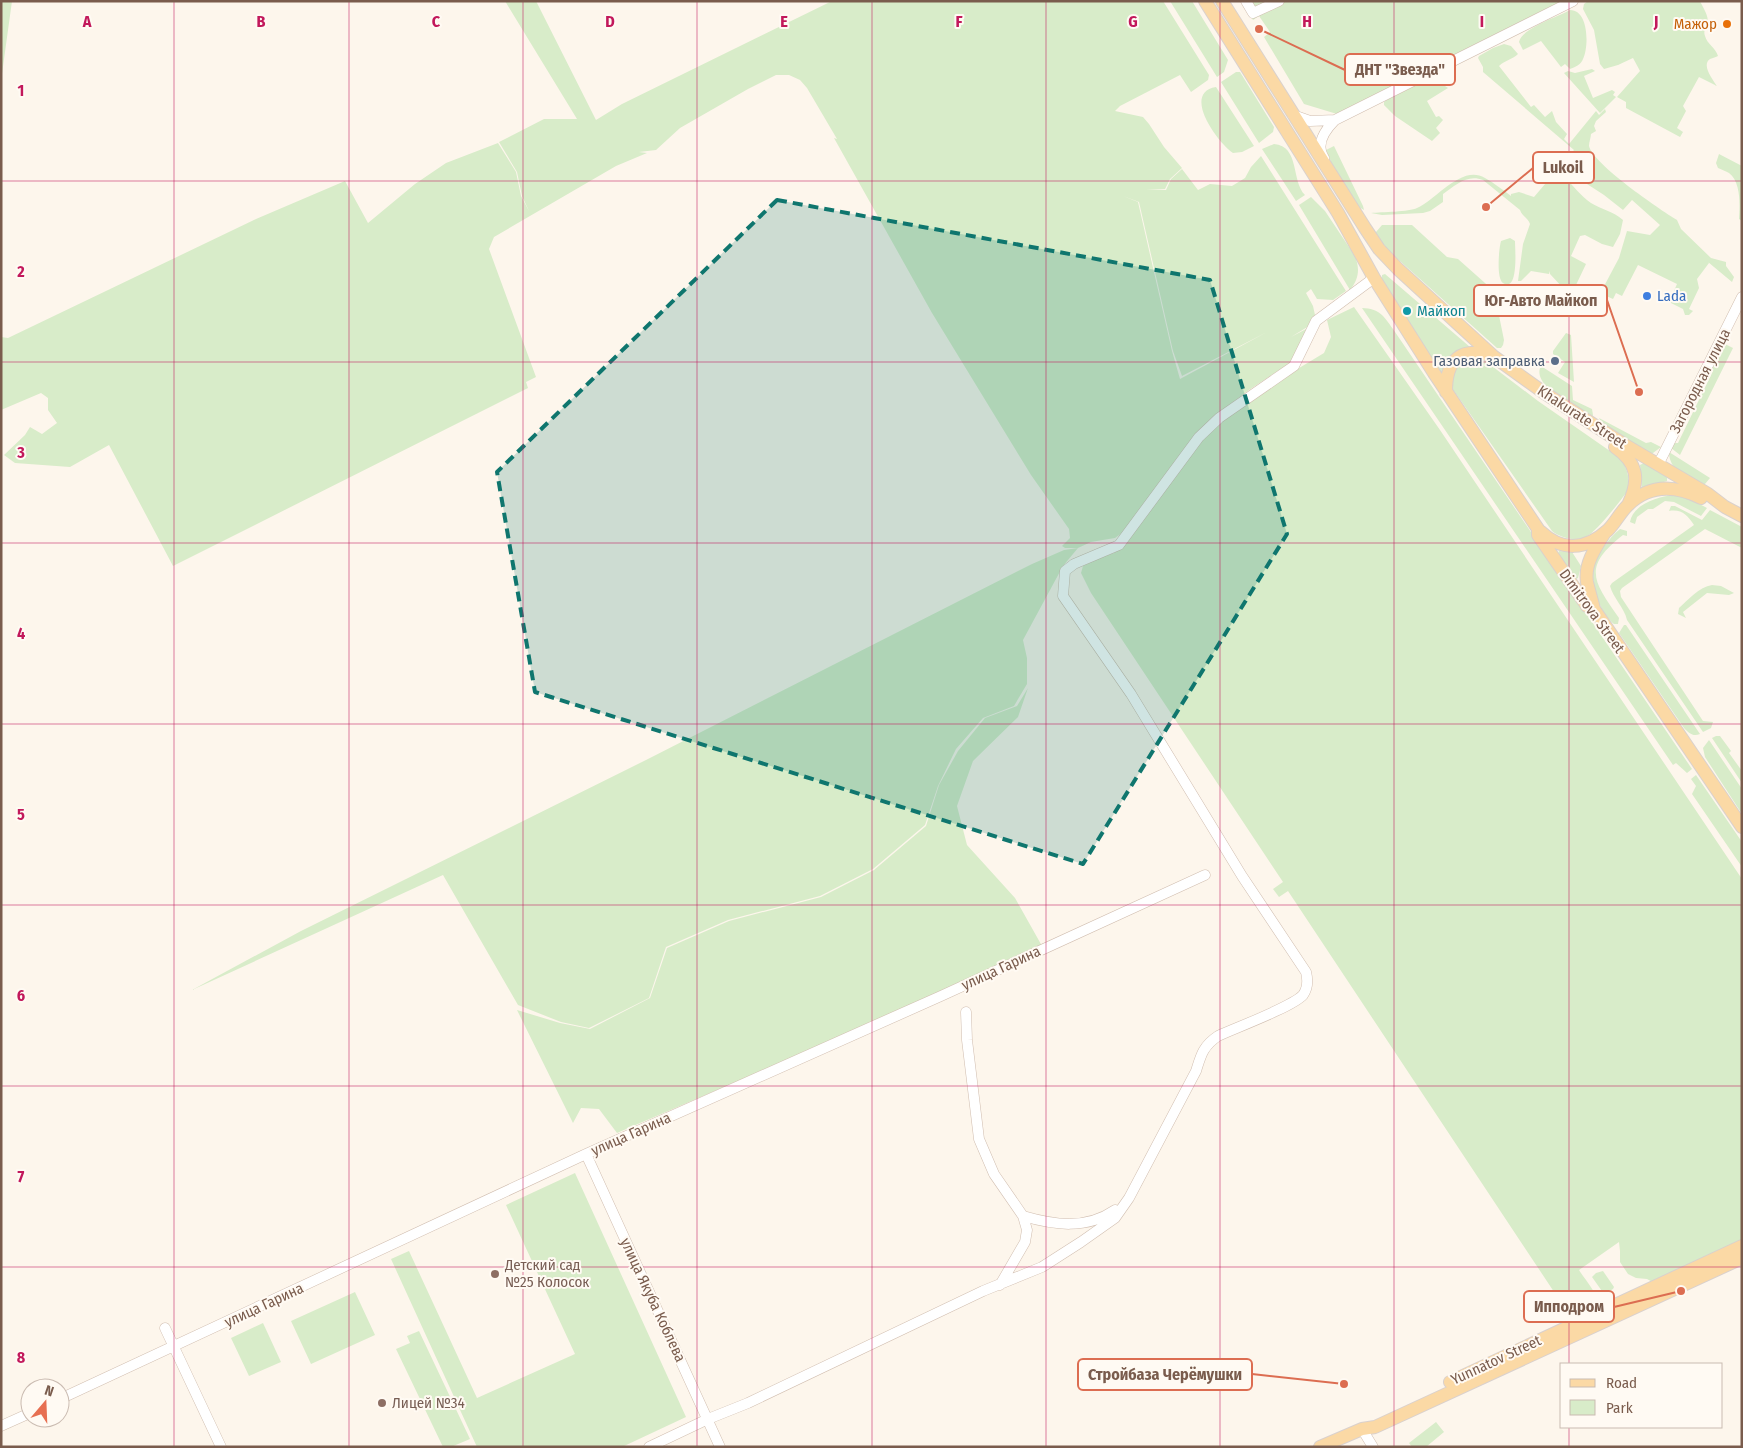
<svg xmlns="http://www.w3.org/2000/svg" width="1743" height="1448" font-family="'Fira Sans Condensed',sans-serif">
	<rect width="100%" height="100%" fill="#fdf6ec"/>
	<path fill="#d8ecc9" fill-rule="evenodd" d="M 1,1 L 12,1 L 1,81 Z
		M 505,1 L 536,1 L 596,120 L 622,104 L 832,1 L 1163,1 L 1209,75 L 1208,80 L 1191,92 L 1180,75 L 1120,106 L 1115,111 L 1143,117 L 1149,124 L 1164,147 L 1182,168 L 1170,179 L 1165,189 L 1146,189 L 1166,190 L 1171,179 L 1182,169 L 1198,190 L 1210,184 L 1232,186 L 1245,178 L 1251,167 L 1261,156 L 1346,291 L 1333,300 L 1317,299 L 1311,289 L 1306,293 L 1313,306 L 1315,315 L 1309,326 L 1291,337 L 1308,328 L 1290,363 L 1249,390 L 1209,420 L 1129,528 L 1115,538 L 1091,542 L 1078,548 L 1065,548 L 1062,546 L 1070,538 L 1069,529 L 1031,475 L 932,313 L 834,138 L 837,139 L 807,88 L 800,80 L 789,75 L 776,75 L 748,89 L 680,128 L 656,150 L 639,152 L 647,153 L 616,166 L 494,237 L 489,249 L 536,377 L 526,382 L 528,388 L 173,566 L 109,445 L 70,467 L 15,463 L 4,455 L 25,435 L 30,427 L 42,434 L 57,423 L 48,410 L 48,398 L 41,393 L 1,410 L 1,337 L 8,338 L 256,219 L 345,181 L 368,223 L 415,184 L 446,163 L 498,143 L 516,172 L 521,196 L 529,211 L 522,196 L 517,172 L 499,142 L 544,119 L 577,119 ZM 1123,196 L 1139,202 L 1173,351 L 1182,376 L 1267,332 L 1180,379 L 1172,351 L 1138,202 Z
		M 1170,1 L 1192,1 L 1228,60 L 1224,72 L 1217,77 Z
		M 1241,1 L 1563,1 L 1337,114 L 1304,104 L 1264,37 L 1270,32 L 1259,16 L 1253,20 Z
		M 1588,1 L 1700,1 C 1703,8 1710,17 1707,24 C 1706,29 1703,30 1705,36 C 1707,44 1716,48 1718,56 C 1716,57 1713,58 1710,59 C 1701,65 1713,80 1717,86 L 1699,77 L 1683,106 L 1686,111 L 1677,128 L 1683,132 L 1680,137 L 1626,108 L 1626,102 L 1617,97 L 1640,71 L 1633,58 L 1618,65 L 1604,69 L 1600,64 L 1594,30 L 1583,9 L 1584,4 Z
		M 1570,10 C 1589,10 1589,47 1583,59 C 1581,65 1575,67 1570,69 L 1565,64 L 1561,67 L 1541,41 L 1523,50 L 1519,42 C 1522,28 1558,17 1570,10 Z
		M 1504,44 L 1511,46 L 1518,54 C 1512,60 1505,60 1499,66 L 1531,107 L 1534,105 L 1545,117 L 1552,111 L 1556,122 L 1567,134 L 1564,139 L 1569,144 L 1596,111 L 1599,115 L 1605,109 L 1606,112 L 1596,121 L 1594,126 L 1596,131 L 1591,134 C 1591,137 1589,142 1589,146 C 1593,164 1659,209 1677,220 L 1681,229 L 1711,258 L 1726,262 L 1726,266 L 1734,277 L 1732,282 L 1708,262 L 1709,263 L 1697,279 L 1699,288 L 1689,309 L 1693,311 L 1689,315 L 1685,315 L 1683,309 L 1669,302 L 1677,284 L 1638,265 L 1622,296 L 1616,293 L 1613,299 L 1604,295 L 1602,290 L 1619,258 L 1627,231 L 1650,235 L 1660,225 L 1632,200 L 1623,210 L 1604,195 L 1570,173 L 1565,177 C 1573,186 1581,196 1591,203 C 1602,210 1613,211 1623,220 L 1620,234 L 1613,247 L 1602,244 L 1585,235 L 1580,236 L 1571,256 L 1586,264 L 1576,285 L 1563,288 L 1550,274 L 1550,271 L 1549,274 L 1531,271 L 1521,281 L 1518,281 L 1523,244 L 1530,224 C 1528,218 1522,216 1520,210 L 1483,180 C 1467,174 1456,185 1443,194 L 1443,202 L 1430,211 L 1423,213 L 1382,215 L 1371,213 C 1382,212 1409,212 1417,208 C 1437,199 1462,164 1485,178 C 1494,183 1503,190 1511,196 L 1511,194 L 1519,192 L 1534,197 L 1574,150 L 1483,72 L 1483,67 L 1478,58 L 1479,56 L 1493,48 Z
		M 1592,69 L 1595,71 L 1584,76 L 1593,98 L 1612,90 L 1615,92 L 1613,95 L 1616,97 L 1600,113 L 1564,73 L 1568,71 L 1575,73 Z
		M 1236,72 L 1240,72 L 1274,127 L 1273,132 L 1259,143 L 1221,82 Z
		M 1427,80 L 1436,80 L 1448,88 L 1427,101 L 1436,117 L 1439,116 L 1443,120 L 1436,128 L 1440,133 L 1432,141 L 1395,116 L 1384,105 L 1384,102 L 1388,99 Z
		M 1216,87 L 1254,146 L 1242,152 L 1233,153 C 1218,143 1181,93 1216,87 Z
		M 1274,144 C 1300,146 1291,181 1305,195 L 1296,201 L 1262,149 Z
		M 1334,146 L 1363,206 L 1364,210 C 1344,199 1335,170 1326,150 Z
		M 1719,154 L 1742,166 L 1742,221 L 1739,219 C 1740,205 1741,182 1729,173 C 1725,171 1721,169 1718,168 L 1716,163 Z
		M 1311,197 L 1325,211 L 1355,256 C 1360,269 1359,279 1350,290 L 1299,205 Z
		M 1382,225 L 1412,225 L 1447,257 L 1458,259 L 1494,291 L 1504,340 L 1503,345 L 1501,348 L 1497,348 L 1381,244 L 1376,236 L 1376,232 Z
		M 1510,238 L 1515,241 C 1515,248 1519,293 1503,283 C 1496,278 1499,248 1501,241 Z
		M 1385,274 L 1470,347 C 1455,350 1445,362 1440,376 L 1382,281 L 1382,275 Z
		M 1354,307 L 1440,430 L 1742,879 L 1742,1246 L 1658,1285 L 1647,1279 L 1636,1278 L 1628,1274 L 1620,1262 L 1620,1251 L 1619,1242 L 1579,1270 C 1585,1280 1602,1297 1597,1309 L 1572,1319 L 1288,891 L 1279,897 L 1273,889 L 1283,882 L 1091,593 L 1081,573 L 1083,566 L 1099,558 L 1114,553 L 1129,538 L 1203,439 L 1223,420 L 1271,385 L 1324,353 L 1331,337 L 1327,320 Z
		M 1362,308 C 1380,309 1383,315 1393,329 L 1692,769 L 1687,773 L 1676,763 L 1673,765 Z
		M 1566,333 L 1571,335 L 1574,382 L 1558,373 L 1565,362 L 1553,354 L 1553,351 Z
		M 1721,344 L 1725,344 L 1733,348 L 1680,455 L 1671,448 L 1673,443 L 1678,443 L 1713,371 L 1711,365 Z
		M 1469,357 L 1484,360 L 1538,401 L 1620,458 C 1628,469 1631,481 1626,493 C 1618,504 1599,528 1589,535 C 1578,543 1561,538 1552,531 L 1452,388 L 1451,379 L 1456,364 Z
		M 1541,366 L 1572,386 L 1573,400 L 1592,409 L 1593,415 L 1592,418 L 1546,386 C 1541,380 1537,373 1541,366 Z
		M 1599,418 L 1646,443 L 1651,442 L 1661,447 L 1653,453 L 1648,453 L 1602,424 Z
		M 1669,452 L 1710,478 L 1705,484 L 1701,485 C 1687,476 1669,471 1669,452 Z
		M 1644,463 L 1667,476 L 1667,481 L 1642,488 L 1640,465 Z
		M 1675,495 L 1688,498 L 1707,508 L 1701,516 L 1674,502 L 1665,501 L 1653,509 L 1648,509 L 1637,517 L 1635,524 L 1630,522 C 1633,504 1659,496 1675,495 Z
		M 1671,506 L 1675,506 L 1702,520 L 1710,510 L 1742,527 L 1742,548 L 1705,529 L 1622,588 L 1620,591 L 1621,597 L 1703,721 L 1713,722 L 1711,728 L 1703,732 L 1627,620 C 1624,607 1613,598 1610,586 L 1612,583 L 1694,525 C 1687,515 1682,509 1669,511 Z
		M 1620,529 L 1627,531 L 1627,536 L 1623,535 C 1582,567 1593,581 1619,618 L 1618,624 L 1614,624 C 1602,614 1590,588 1592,571 C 1593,558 1610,537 1620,529 Z
		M 1078,548 L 1063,566 L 1023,640 L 1027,658 L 1027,684 L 1014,706 L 983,718 L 956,749 L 938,786 L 925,825 L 873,869 L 820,896 L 728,920 L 666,947 L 649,998 L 589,1028 L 561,1022 L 518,1005 L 443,875 L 192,990 L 301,931 L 646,760 L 1032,564 L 1064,550 Z
		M 1559,551 L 1572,552 L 1581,566 L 1578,578 L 1576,579 L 1558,554 Z
		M 1712,585 L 1721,586 L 1734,593 L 1729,595 L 1707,593 L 1683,612 L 1686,618 L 1678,614 L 1679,608 C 1688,600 1699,587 1712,585 Z
		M 1624,625 L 1626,625 L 1700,734 C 1693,737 1689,733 1684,728 L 1619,633 Z
		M 1028,688 L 1018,717 L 973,761 L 957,806 L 967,845 L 1015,898 L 1042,946 L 861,1028 L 617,1133 L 599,1109 L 581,1108 L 573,1123 L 517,1010 L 560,1023 L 590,1029 L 650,998 L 667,948 L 729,921 L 821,897 L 874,870 L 926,826 L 939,785 L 958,751 L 985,718 L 1017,706 Z
		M 1716,736 L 1720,736 L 1731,751 L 1729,753 L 1742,771 L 1742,783 L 1712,738 Z
		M 1709,740 L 1742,789 L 1742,814 L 1705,757 L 1703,748 Z
		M 1696,775 L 1742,842 L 1742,867 L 1692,794 L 1696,786 L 1691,779 Z
		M 575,1173 L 686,1417 L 622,1447 L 477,1447 L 391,1259 L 409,1251 L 477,1398 L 575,1354 L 506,1205 Z
		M 1603,1271 L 1614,1287 L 1613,1289 L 1604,1294 L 1592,1277 L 1596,1273 Z
		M 355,1292 L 375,1335 L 311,1364 L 291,1321 Z
		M 263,1323 L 281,1362 L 249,1376 L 231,1338 Z
		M 419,1331 L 470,1439 L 451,1447 L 443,1447 L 396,1349 L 410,1343 L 407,1336 Z
		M 1436,1422 L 1444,1432 L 1426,1447 L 1412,1447 L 1409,1443 Z"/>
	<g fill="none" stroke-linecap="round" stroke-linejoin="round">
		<g stroke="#d1beb0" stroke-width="11">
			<path id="minor" d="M 1246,1 L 1253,13 L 1279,1
				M 1293,115 L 1310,121 L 1335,120 L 1573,1
				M 1324,158 C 1315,145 1325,130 1335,120
				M 1658,465 L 1742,297
				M 966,1012 L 967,1040 L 979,1139 L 994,1174 L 1023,1216 L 1027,1230 L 1025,1242 L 1000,1285
				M 586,1154 L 720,1447
				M 1023,1216 C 1054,1225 1086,1230 1115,1210
				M 165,1328 L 221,1447
				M 60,1399 L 586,1154 L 941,996 L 1205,875
				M 1,1426 L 30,1413
				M 1362,1429 L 1373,1447
				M 649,1447 L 708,1419 L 748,1403 L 983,1291 L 1042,1267 L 1081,1242 L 1115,1218 L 1129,1198 L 1196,1071 C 1201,1055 1203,1046 1218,1036 C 1235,1028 1292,1007 1303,995 C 1308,988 1308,980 1306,972 L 1242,876 L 1131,694 L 1063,596 L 1065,571 L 1074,564 L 1119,545 L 1199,437 L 1219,418 L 1294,366 L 1316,321 L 1374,278"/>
		</g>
		<g stroke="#dad1cd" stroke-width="14">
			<path id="major" d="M 1205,1 L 1338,213 L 1374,278 L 1434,373 L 1538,529 L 1538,535 L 1587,606 L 1594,609 L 1742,827
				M 1222,1 L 1365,228 L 1379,249 L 1398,269 L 1493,356 L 1543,392 L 1625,445 L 1708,494 L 1725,507 L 1742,516
				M 1446,392 C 1446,359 1461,346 1493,356
				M 1615,447 C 1638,463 1640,480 1628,505
				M 1540,531 C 1562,552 1586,550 1608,530 C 1615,523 1620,513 1627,506 C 1649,484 1675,485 1701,498
				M 1594,609 C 1592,600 1589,591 1587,582 C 1584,565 1595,548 1604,534
				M 1450,1382 L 1742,1246
				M 1320,1447 L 1362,1429 L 1375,1427 L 1742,1258"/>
		</g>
		<use href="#minor" stroke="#fff" stroke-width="10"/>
		<use href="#major" stroke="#fbd9a5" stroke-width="12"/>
	</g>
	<path fill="#0f766e" fill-opacity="0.2" stroke="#0f766e" stroke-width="4" stroke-dasharray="10 6" stroke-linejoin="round" d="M 777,200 L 1210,280 L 1287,534 L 1083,864 L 535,692 L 497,472 Z"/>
	<path fill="none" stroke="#c2185b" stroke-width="1" stroke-opacity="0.55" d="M 174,1 L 174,1447M 349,1 L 349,1447M 523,1 L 523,1447M 697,1 L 697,1447M 872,1 L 872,1447M 1046,1 L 1046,1447M 1220,1 L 1220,1447M 1394,1 L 1394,1447M 1569,1 L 1569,1364M 1,181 L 1742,181M 1,362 L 1742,362M 1,543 L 1742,543M 1,724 L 1742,724M 1,905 L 1742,905M 1,1086 L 1742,1086M 1,1267 L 1742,1267M 1569,1427 L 1569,1447"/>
	<circle fill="#e8710a" stroke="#fffaf3" stroke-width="2" cx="1727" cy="24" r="5"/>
	<circle fill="#3f7fe0" stroke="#fffaf3" stroke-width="2" cx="1647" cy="296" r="5"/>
	<circle fill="#0f9aa8" stroke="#fffaf3" stroke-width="2" cx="1407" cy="311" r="5"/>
	<circle fill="#5c6f8a" stroke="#fffaf3" stroke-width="2" cx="1555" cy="361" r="5"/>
	<g fill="#8d6e63" stroke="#fffaf3" stroke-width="2">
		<circle cx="495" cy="1274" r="5"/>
		<circle cx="382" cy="1403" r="5"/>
	</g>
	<g text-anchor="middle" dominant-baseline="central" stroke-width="4" stroke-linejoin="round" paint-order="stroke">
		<g font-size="15" fill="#c56008" stroke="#fffaf3" text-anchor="end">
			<text x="1717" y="24">Мажор</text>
		</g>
		<g font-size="15" fill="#366cbe" stroke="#fffaf3" text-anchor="start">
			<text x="1657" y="296">Lada</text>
		</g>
		<g font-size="15" fill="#0d838f" stroke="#fffaf3" text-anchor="start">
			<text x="1417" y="311">Майкоп</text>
		</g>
		<g font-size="15" fill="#4e5e75" stroke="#fffaf3" text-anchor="end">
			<text x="1545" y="361">Газовая заправка</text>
		</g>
		<g font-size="15" fill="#7a5c4d" stroke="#fffaf3">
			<text transform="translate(1700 381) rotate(-63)">Загородная улица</text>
			<text transform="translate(1582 417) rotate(33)">Khakurate Street</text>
			<text transform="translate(1592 611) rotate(54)">Dimitrova Street</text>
			<text transform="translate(1001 968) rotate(-25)">улица Гарина</text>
			<text transform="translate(631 1134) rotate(-24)">улица Гарина</text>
			<text transform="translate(653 1300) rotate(65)">улица Якуба Коблева</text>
			<text transform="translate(264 1305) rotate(-25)">улица Гарина</text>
			<text transform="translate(1496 1360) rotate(-25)">Yunnatov Street</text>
		</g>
		<g font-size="15" fill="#785e54" stroke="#fffaf3" text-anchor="start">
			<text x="505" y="1265">Детский сад<tspan x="505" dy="17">№25 Колосок</tspan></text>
			<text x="392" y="1403">Лицей №34</text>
		</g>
	</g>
	<g font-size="16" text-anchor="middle" font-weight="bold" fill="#c2185b" stroke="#fffaf3" stroke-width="4" stroke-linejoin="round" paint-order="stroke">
		<text x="87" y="27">A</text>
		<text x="261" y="27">B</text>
		<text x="436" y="27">C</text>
		<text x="610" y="27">D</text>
		<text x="784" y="27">E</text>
		<text x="959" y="27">F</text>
		<text x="1133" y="27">G</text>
		<text x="1307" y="27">H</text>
		<text x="1482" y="27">I</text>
		<text x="1656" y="27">J</text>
		<text x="21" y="96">1</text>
		<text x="21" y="277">2</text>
		<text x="21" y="458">3</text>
		<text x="21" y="639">4</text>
		<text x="21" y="820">5</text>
		<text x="21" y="1001">6</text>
		<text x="21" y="1182">7</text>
		<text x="21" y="1363">8</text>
	</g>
	<path fill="none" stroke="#dc6d51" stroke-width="2" d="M1259 29L1345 70M1486 207L1533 168M1639 392L1607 300M1681 1291L1614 1307M1344 1384L1252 1374"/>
	<g fill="#dc6d51" stroke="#fffaf3" stroke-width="2">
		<circle cx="1259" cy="29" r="5"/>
		<circle cx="1486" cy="207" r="5"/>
		<circle cx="1639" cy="392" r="5"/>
		<circle cx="1681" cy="1291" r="5"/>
		<circle cx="1344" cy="1384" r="5"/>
	</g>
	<g fill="#fffaf3" stroke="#dc6d51" stroke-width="2">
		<rect x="1345" y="54" width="110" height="31" rx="5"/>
		<rect x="1533" y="152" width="61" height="31" rx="5"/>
		<rect x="1474" y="285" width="133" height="31" rx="5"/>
		<rect x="1524" y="1291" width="90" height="31" rx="5"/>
		<rect x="1078" y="1359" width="174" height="31" rx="5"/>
	</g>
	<g font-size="16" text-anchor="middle" font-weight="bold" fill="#7a5c4d">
		<text x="1400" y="75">ДНТ "Звезда"</text>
		<text x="1563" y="173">Lukoil</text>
		<text x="1541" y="306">Юг-Авто Майкоп</text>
		<text x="1569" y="1312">Ипподром</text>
		<text x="1165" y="1380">Стройбаза Черёмушки</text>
	</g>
	<rect width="1743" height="1448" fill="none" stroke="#7a5c4d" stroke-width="5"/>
	<rect x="1560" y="1363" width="162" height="65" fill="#fffaf3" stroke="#cabbb1"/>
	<rect x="1570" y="1379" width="25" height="8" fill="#fbd9a5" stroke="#cabbb1"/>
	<text x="1606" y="1388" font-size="15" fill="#7a5c4d">Road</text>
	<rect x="1570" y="1400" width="25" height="15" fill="#d8ecc9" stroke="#cabbb1"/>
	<text x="1606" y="1413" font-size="15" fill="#7a5c4d">Park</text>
	<g transform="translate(45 1403) rotate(19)"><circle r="24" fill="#fffaf3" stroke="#cabbb1"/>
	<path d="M0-4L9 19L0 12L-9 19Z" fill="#e76f51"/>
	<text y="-8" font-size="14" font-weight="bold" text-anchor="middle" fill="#7a5c4d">N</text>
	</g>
</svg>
